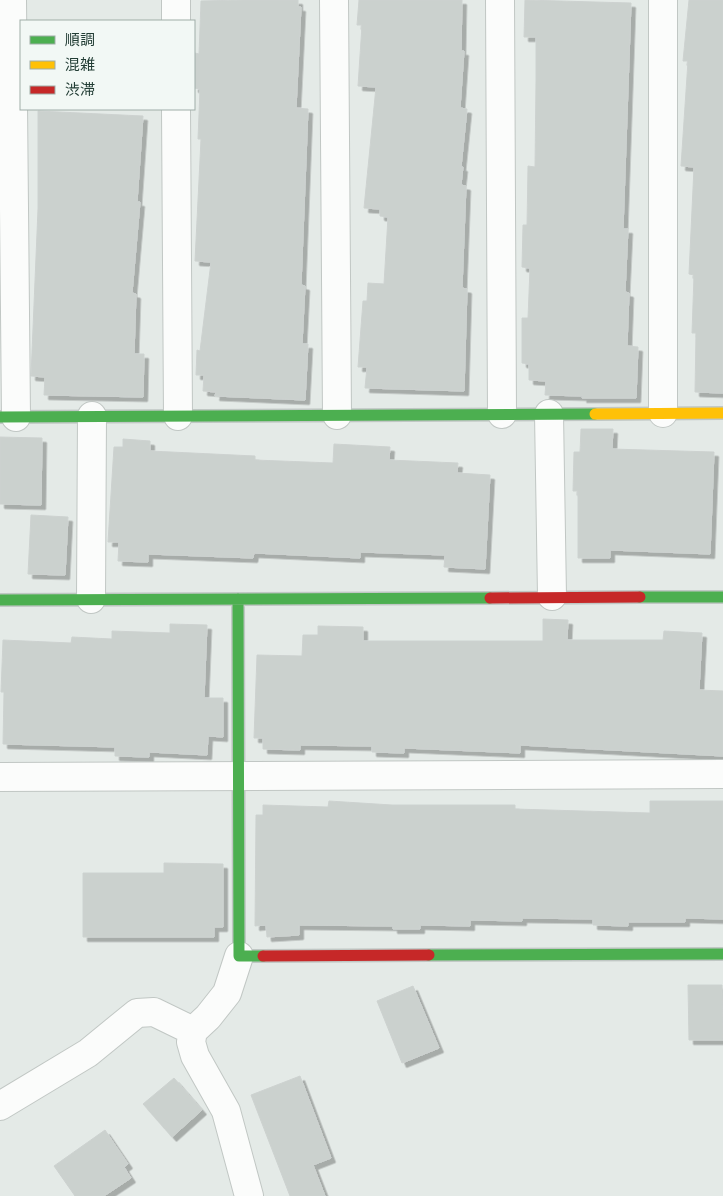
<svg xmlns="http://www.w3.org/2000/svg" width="723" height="1196" font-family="Mulish,'Noto Sans JP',sans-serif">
	<defs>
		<filter id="shadow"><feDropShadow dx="4.5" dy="4.5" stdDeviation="0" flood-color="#0004"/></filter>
	</defs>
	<rect width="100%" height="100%" fill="#e4eae7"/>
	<path fill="#cbd1ce" stroke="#cdd2d0" filter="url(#shadow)" d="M 242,0 L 298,0 L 298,7 L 301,7 L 296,108 L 308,109 L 301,285 L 305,286 L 302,344 L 308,344 L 305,400 L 215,396 L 216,392 L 203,391 L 204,375 L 196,375 L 197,350 L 200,351 L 211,262 L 195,261 L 201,139 L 198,139 L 200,89 L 194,88 L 195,53 L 199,54 L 201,1 Z
		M 359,0 L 462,0 L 461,51 L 464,51 L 460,108 L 467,109 L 461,167 L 463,167 L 461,185 L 466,186 L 462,288 L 467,289 L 464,391 L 365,388 L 367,367 L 358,367 L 363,301 L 367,301 L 368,283 L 384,284 L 388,217 L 380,216 L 380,209 L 364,208 L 376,87 L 358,86 L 362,25 L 357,25 Z
		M 525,0 L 631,3 L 623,229 L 628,229 L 625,292 L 629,293 L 627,346 L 638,347 L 636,398 L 582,398 L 583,396 L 545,395 L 546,381 L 529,380 L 529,364 L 522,363 L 522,318 L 528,318 L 530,268 L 522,267 L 523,225 L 527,225 L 528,166 L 535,167 L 536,81 L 536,37 L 524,37 Z
		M 689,0 L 723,0 L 723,393 L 695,392 L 696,333 L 692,333 L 694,275 L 689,274 L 694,167 L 681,166 L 688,61 L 683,61 Z
		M 38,111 L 143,116 L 137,202 L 140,202 L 132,293 L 136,294 L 134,354 L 144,354 L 143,397 L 44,395 L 45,377 L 31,376 L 38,209 Z
		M 581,429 L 613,429 L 612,449 L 714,452 L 710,554 L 610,550 L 610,558 L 578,558 L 578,491 L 573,491 L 574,452 L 580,452 Z
		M 0,437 L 42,438 L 41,505 L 0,504 Z
		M 123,439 L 150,441 L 150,451 L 255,456 L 255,460 L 333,463 L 334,444 L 390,447 L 389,460 L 458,463 L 457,473 L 490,475 L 485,569 L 444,567 L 445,555 L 360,552 L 360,558 L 254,553 L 253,558 L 148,554 L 148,562 L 118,561 L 119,542 L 108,542 L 114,447 L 123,447 Z
		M 31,515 L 68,517 L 65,575 L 28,574 Z
		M 543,619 L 568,620 L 567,640 L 663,640 L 664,631 L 702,633 L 699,690 L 723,691 L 723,756 L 520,745 L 520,753 L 404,748 L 404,753 L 372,752 L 372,746 L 300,745 L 300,750 L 263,749 L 263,738 L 254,738 L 257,655 L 302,656 L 303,635 L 318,635 L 318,626 L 363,627 L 363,641 L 543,641 Z
		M 170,624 L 207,625 L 204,698 L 223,698 L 223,737 L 208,736 L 207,755 L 149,752 L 149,757 L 115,756 L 115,747 L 3,744 L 4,692 L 1,692 L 3,640 L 71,643 L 72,637 L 112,639 L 112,631 L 170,633 Z
		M 329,801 L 392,805 L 515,805 L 515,809 L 650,813 L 650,801 L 723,801 L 723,919 L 685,918 L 685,922 L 628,922 L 628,926 L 593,925 L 593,919 L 522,918 L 522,921 L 470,920 L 470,926 L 420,925 L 420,929 L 393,929 L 393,926 L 299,925 L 299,935 L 267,937 L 266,925 L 255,926 L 256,815 L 263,815 L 263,805 L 328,807 Z
		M 164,863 L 223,864 L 223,927 L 214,927 L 214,937 L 83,937 L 83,873 L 164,873 Z
		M 688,985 L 722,985 L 723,1040 L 689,1040 Z
		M 413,986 L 439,1048 L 402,1063 L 377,1001 Z
		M 300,1076 L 331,1158 L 313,1165 L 325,1196 L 290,1196 L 251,1095 Z
		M 174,1078 L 202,1110 L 172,1137 L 143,1104 Z
		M 105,1130 L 128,1164 L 124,1167 L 131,1178 L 104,1196 L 75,1196 L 54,1166 Z"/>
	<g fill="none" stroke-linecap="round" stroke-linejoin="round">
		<g stroke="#c1c7c4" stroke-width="30">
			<path id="street" d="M 12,0 L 16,417
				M 176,0 L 176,21
				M 334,0 L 337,415
				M 500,0 L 502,414
				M 663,0 L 663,413
				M 176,109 L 178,416
				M 549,414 L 552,596
				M 91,599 L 92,416
				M 0,777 L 723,774
				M 239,956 L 227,993 L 208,1017 L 193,1031 L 191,1042 L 195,1056 L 226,1111 L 249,1196
				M 0,1106 L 88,1053 L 137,1013 L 154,1012 L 193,1031"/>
		</g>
		<g stroke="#c0c7c4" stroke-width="14">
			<path id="fast" d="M 0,417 L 595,414
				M 640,597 L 723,597
				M 238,599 L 239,956 L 263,956
				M 0,600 L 490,598
				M 429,955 L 723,954"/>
		</g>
		<g stroke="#c0c7c4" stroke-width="14">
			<path id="slow" d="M 595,414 L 723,413"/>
		</g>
		<g stroke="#c0c7c4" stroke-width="14">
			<path id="jam" d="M 490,598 L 640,597
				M 263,956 L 429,955"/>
		</g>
		<use href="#street" stroke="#fbfcfb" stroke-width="28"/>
		<use href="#fast" stroke="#4caf50" stroke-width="11"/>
		<use href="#slow" stroke="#ffc107" stroke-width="11"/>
		<use href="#jam" stroke="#c62828" stroke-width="11"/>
	</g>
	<rect x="20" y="20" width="175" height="90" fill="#f2f8f5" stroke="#9fada8"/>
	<rect x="30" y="36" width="25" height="8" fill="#4caf50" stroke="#9fada8"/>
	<text x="65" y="45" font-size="15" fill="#223d35">順調</text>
	<rect x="30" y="61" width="25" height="8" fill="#ffc107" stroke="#9fada8"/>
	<text x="65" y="70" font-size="15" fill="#223d35">混雑</text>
	<rect x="30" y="86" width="25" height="8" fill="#c62828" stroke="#9fada8"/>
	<text x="65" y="95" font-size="15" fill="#223d35">渋滞</text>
</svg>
